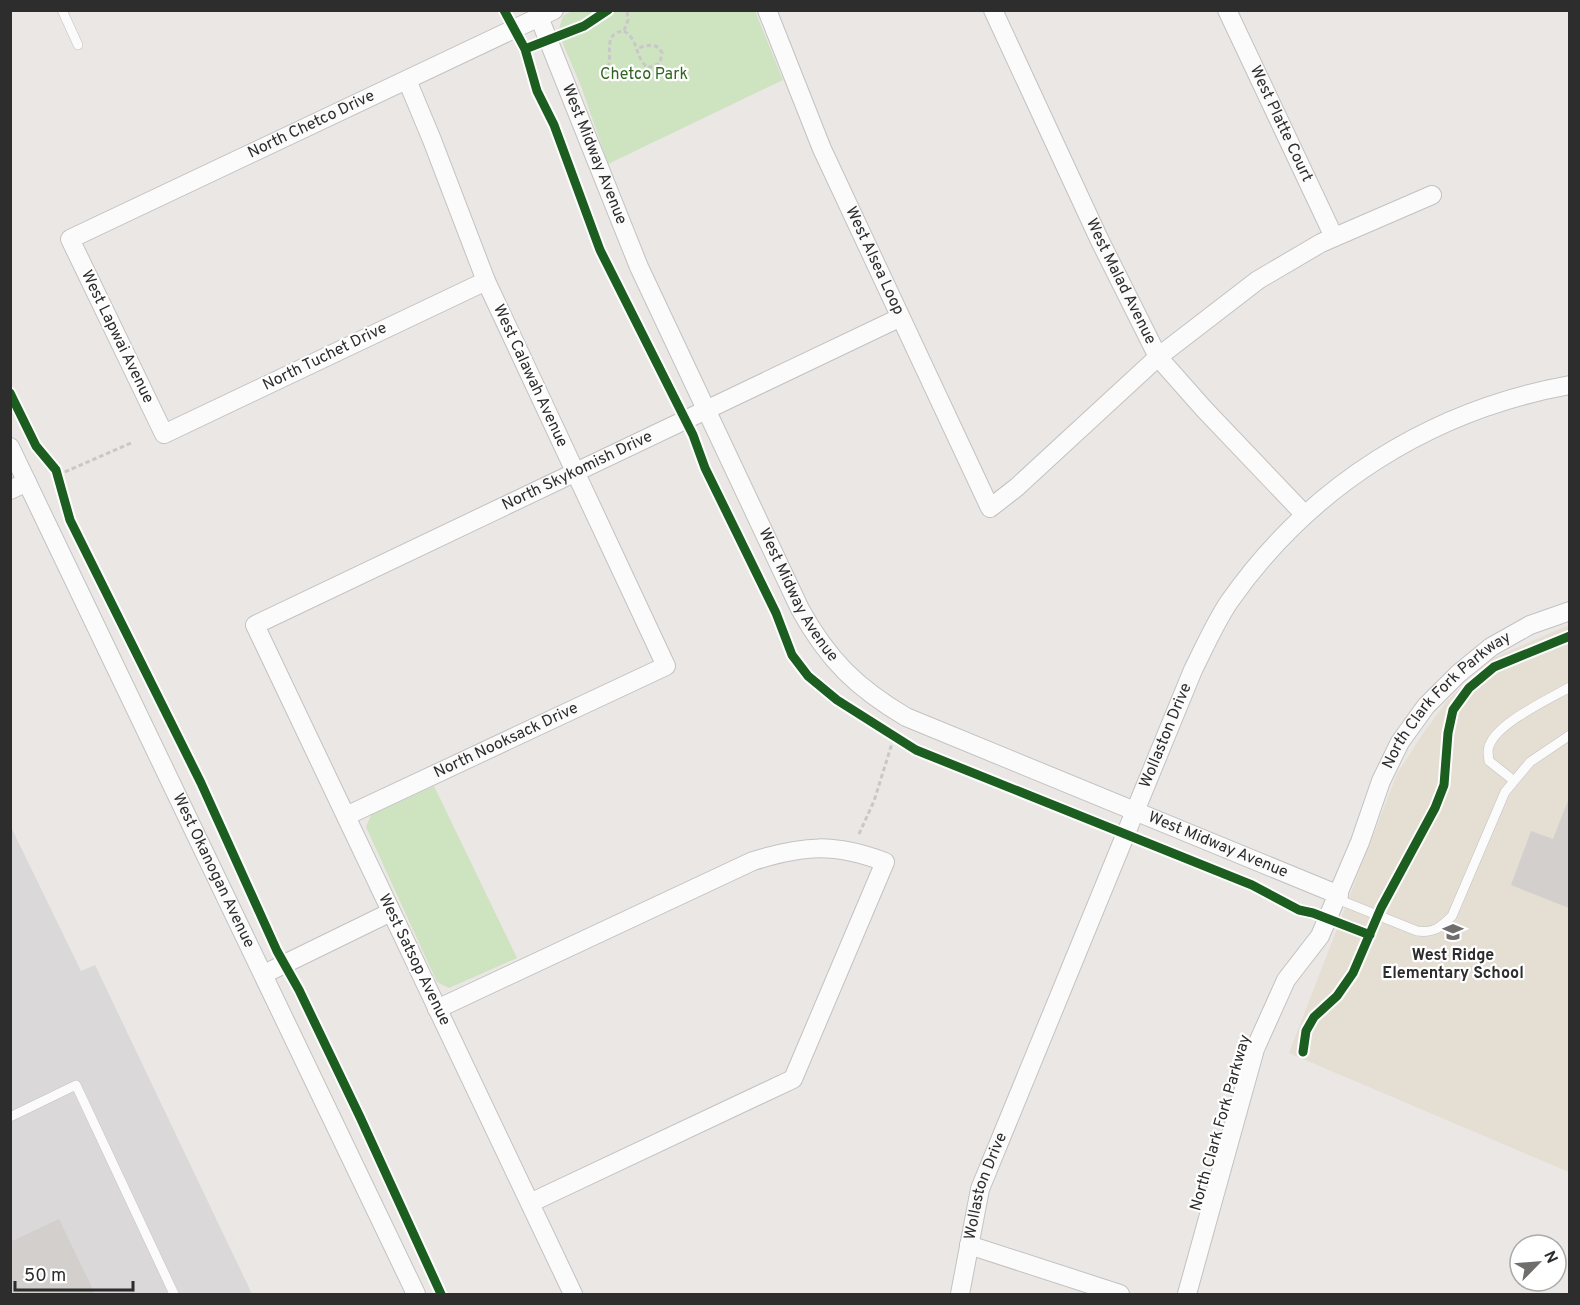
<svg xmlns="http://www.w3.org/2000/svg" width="1580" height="1305" font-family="Overpass,sans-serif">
	<rect width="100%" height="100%" fill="#eae7e4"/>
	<path fill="#dbd8da" d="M 10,825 L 81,971 L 95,965 L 252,1294 L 11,1294 Z"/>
	<path fill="#e4ded3" d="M 1569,625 L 1569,1172 L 1289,1053 L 1397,774 L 1422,735 L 1447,701 L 1491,659 Z"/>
	<path fill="#cee3c0" d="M 572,11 L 755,11 L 783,80 L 608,164 L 581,86 L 558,32 L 563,16 Z
		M 434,786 L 517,958 L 449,988 L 437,982 L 366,827 L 371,815 Z"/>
	<path fill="#d2cfcd" d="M 1569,798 L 1569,908 L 1511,885 L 1531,831 L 1553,839 Z
		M 59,1219 L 95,1294 L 10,1294 L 10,1242 Z"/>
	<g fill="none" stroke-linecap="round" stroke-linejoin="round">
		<g stroke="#c3c2c2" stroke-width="10">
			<path id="lane" d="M 62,10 L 78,45
				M 1513,780 L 1489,761 C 1488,754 1487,748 1491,742 C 1502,721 1549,699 1570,687
				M 1337,899 L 1417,931 C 1434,933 1440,928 1452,916 L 1505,792 L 1530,762 L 1570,735
				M 10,1117 L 76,1085 L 174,1294"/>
		</g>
		<g stroke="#c3c2c2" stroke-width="20">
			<g id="street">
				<path id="s1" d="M 767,10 L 822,149 L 990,508 L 1017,487 L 1158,357 L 1258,280 L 1321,243 L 1432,195"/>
				<path id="s2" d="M 993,10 L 1100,241 L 1158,357 L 1204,409 L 1305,515"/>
				<path id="s3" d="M 1227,10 L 1334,237"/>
				<path id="s4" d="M 539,17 L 639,267 L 800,609 C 828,660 857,688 906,717 L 1339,895"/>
				<path id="s5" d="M 486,281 L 164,434 L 70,239 L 554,10"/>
				<path id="s6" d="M 10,447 L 416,1294"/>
				<path d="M 10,490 L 27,482"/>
				<path id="s7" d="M 346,816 L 666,666 L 486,281 L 432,140 L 407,80"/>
				<path d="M 264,974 L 391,912"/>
				<path d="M 437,1009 L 753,861 C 805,845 834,843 885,862 L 793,1079 L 530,1203"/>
				<path d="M 969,1245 L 1120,1294"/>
				<path id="s8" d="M 573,1294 L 255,625 L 899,318"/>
				<path id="s9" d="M 960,1294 L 980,1189 L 1193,670 C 1204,648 1215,623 1229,602 C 1310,486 1431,410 1570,385"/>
				<path id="s10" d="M 1187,1294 L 1255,1049 L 1286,980 L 1320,936 L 1360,842 L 1381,781 L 1400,742 L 1426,706 L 1458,674 L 1491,647 L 1530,625 L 1570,611"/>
			</g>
		</g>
		<path stroke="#c8c8c8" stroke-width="3" stroke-dasharray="4.5 3" stroke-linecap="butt" d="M 624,31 C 640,41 634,57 648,68 L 660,63 L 662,53 C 657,42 648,45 638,48
			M 608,67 C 613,53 602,33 624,31 L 628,20 L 627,10
			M 58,475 L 131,443
			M 859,834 L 874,801 L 894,737"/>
		<use href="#lane" stroke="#fcfbfb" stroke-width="9"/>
		<use href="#street" stroke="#fcfbfb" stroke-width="18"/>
		<g stroke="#fff" stroke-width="13">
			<path id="cycleway" d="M 504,10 L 525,49 L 537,91 L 554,125 L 600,250 L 693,435 L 705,468 L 776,613 L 792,655 L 808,676 L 837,700 L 916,750 L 1252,885 L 1299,910 L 1313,913 L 1370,935
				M 525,49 L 584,26 L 608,10
				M 10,393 L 36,446 L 56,470 L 70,520 L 201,783 L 277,951 L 299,990 L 360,1117 L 441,1294
				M 1303,1052 L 1306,1031 L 1314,1017 L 1337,996 L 1353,973 L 1381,908 L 1435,808 L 1444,785 L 1448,733 L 1453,710 L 1469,688 L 1494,667 L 1570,636"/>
		</g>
		<use href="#cycleway" stroke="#1b5e20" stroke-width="9"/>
	</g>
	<defs>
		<g id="school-bare" transform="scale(1.62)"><path d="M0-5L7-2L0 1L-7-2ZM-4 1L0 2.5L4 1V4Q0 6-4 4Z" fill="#6f6e6d" stroke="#fff" stroke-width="2.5" paint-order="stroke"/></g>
	</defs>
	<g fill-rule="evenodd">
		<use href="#school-bare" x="1453" y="932"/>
	</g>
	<g text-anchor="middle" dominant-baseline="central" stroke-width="4.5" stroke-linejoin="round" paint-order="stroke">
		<g font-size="16" fill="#306521" stroke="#fff">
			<text x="644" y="75">Chetco Park</text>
		</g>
		<g font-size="16" fill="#2d2d2d" stroke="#fff">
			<text stroke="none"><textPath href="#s3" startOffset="126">West Platte Court</textPath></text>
			<text stroke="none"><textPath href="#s5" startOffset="840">North Chetco Drive</textPath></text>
			<text stroke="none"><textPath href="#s4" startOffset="148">West Midway Avenue</textPath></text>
			<text stroke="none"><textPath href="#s1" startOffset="273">West Alsea Loop</textPath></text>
			<text stroke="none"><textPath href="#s2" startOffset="300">West Malad Avenue</textPath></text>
			<text transform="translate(117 337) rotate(64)">West Lapwai Avenue</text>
			<text transform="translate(325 357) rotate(-26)">North Tuchet Drive</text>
			<text transform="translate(530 376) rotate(65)">West Calawah Avenue</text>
			<text stroke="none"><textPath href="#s8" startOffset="1098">North Skykomish Drive</textPath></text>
			<text stroke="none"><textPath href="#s4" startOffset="634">West Midway Avenue</textPath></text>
			<text stroke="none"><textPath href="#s10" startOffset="658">North Clark Fork Parkway</textPath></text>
			<text stroke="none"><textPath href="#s9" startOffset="597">Wollaston Drive</textPath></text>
			<text stroke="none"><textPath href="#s7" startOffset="177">North Nooksack Drive</textPath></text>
			<text stroke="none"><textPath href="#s4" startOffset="1138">West Midway Avenue</textPath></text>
			<text stroke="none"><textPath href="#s6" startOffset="470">West Okanogan Avenue</textPath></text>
			<text transform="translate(414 960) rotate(64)">West Satsop Avenue</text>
			<text transform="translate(1221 1123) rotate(-74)">North Clark Fork Parkway</text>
			<text stroke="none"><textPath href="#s9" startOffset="111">Wollaston Drive</textPath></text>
		</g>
		<g font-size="16" font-weight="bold" fill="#2d2d2d" stroke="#fff">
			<text x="1453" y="956">West Ridge<tspan x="1453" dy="18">Elementary School</tspan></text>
		</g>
	</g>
	<rect width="1580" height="1305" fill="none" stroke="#2d2d2d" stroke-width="24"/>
	<g transform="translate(1538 1263) rotate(65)"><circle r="28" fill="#ffffff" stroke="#ababab" stroke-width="1.5"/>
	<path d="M0-4.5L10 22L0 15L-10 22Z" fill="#6f6e6d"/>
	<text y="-9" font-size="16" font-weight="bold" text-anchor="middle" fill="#2d2d2d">N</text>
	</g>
	<path d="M15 1281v9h118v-9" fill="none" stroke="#2d2d2d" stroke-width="3"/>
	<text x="24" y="1281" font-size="18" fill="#2d2d2d" stroke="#ffffff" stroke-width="4.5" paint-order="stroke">50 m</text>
</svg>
